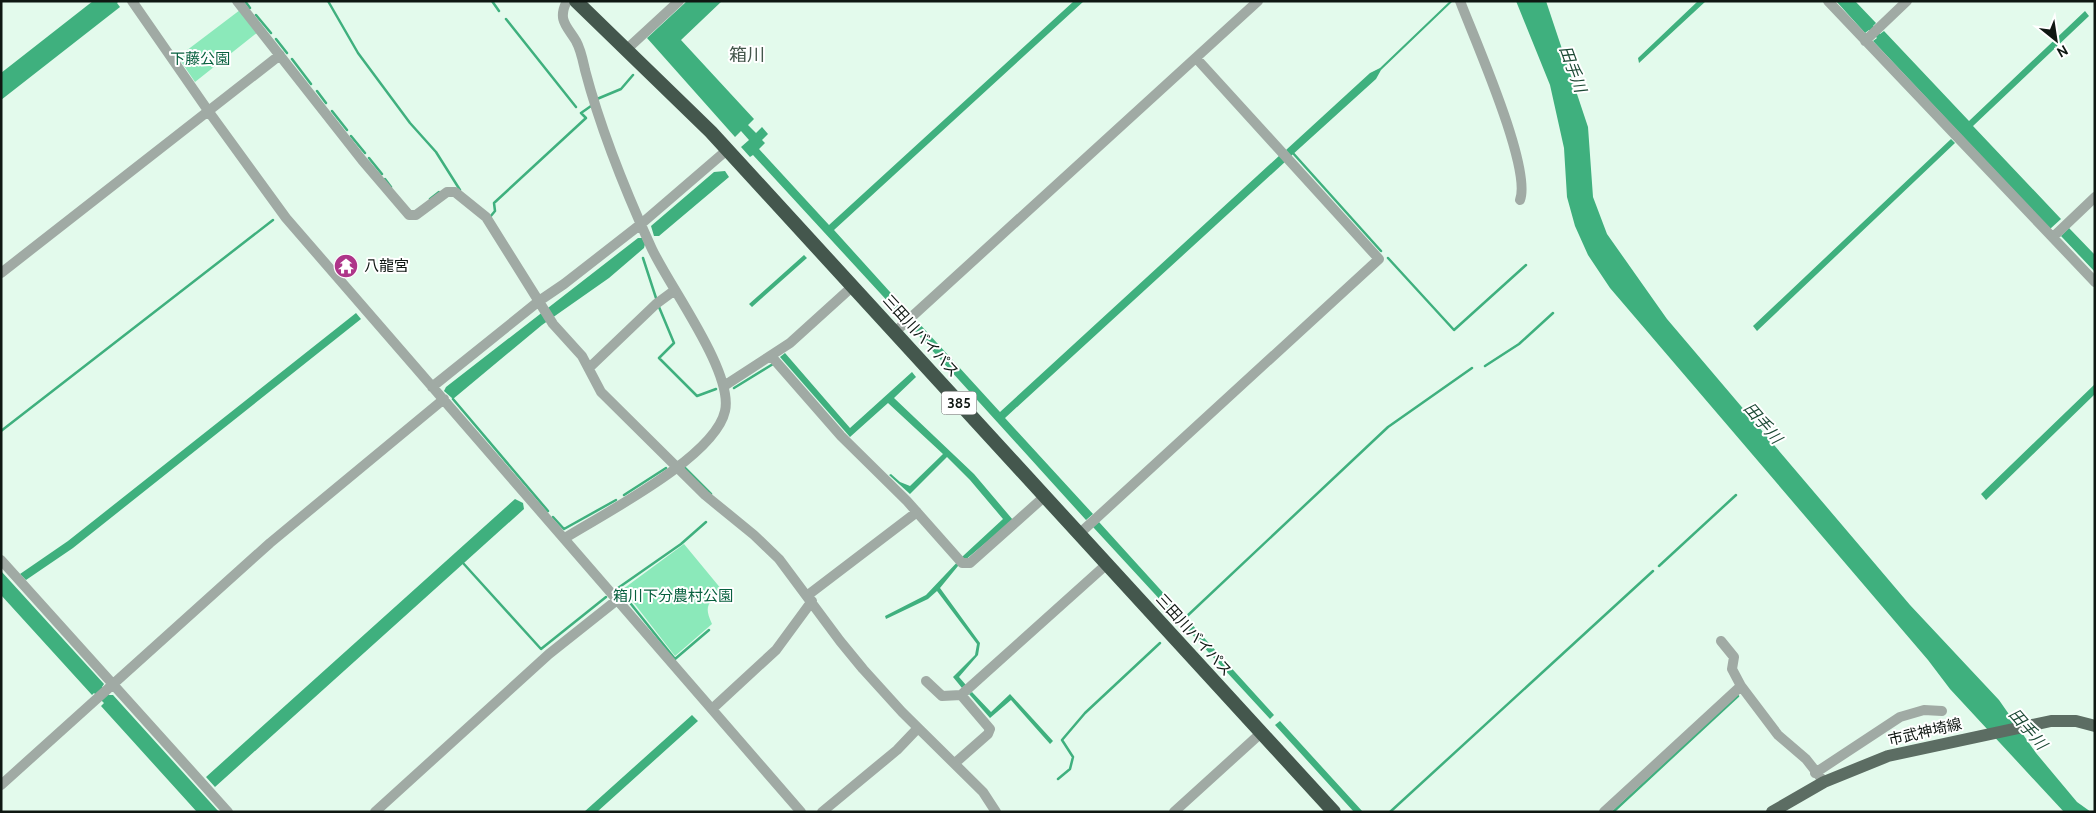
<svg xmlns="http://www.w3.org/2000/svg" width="2096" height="813" font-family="Cabin,'Noto Sans JP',sans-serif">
	<rect width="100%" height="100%" fill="#e3faec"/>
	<path fill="#8be9ba" d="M 240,10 L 258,32 L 195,82 L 178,57 Z
		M 684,544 L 722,590 C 709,603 703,605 712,624 L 675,656 L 623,589 Z"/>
	<path fill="#3fb07e" d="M 93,1 L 119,1 L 117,3 L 120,7 L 1,100 L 1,73 Z
		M 687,1 L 722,1 L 681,40 L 754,119 L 748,125 L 756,133 L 762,127 L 768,134 L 762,140 L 765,143 L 759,149 L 829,225 L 1074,1 L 1084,1 L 834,230 L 909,313 L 903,318 L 753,155 L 750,157 L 741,147 L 749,140 L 741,131 L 735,137 L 647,38 Z
		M 1450,1 L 1453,1 L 1381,70 L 1376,79 L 1291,156 L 1286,150 L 1370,73 L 1380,68 Z
		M 1516,1 L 1546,1 L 1588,127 L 1593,197 L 1607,234 L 1667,319 L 1910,605 L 1999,700 L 2036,753 L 2077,802 L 2091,812 L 2064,812 L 1950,689 L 1928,660 L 1610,288 L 1588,255 L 1575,226 L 1567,197 L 1564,148 L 1550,85 Z
		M 1698,1 L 1706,1 L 1639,63 L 1638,58 Z
		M 1836,1 L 1855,1 L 1876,23 L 1873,26 L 1880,34 L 1884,31 L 1969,121 L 2085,11 L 2089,16 L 1973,126 L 2061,219 L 2050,229 L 1873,41 L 1877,38 L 1869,30 L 1865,33 Z
		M 1951,139 L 1955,143 L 1757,331 L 1753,326 Z
		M 1280,155 L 1286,161 L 1005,418 L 1093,514 L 1086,520 L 910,326 L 916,320 L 1000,412 Z
		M 725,171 L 729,177 L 659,236 L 654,236 L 651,226 L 714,172 Z
		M 2069,228 L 2095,255 L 2095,272 L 2061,236 Z
		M 638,238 L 642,238 L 645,244 L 644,248 L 609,278 L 542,325 L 453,399 L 444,391 L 446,387 Z
		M 804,255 L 807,258 L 752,307 L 749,304 Z
		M 356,313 L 361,319 L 73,548 L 26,580 L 20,574 L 68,541 Z
		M 785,353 L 850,428 L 912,372 L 916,377 L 894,398 L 974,474 L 1013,520 L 958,566 L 940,588 L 980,643 L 978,655 L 959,677 L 966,685 L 962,688 L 953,677 L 975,655 L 977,644 L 937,591 L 928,599 L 886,619 L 885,616 L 926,595 L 963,556 L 1003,519 L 970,480 L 947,457 L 910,494 L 889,475 L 891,474 L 900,482 L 910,486 L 943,454 L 888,403 L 850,437 L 780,357 Z
		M 2095,384 L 2095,394 L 1986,500 L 1981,494 Z
		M 515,499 L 523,503 L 524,509 L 215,787 L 206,777 Z
		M 1099,522 L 1274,715 L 1270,719 L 1093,527 Z
		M 1,571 L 104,684 L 102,687 L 109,695 L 113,695 L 219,812 L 197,812 L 101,706 L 104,703 L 94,693 L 92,695 L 1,595 Z
		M 972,692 L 991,712 L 1010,694 L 1053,741 L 1050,744 L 1011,700 L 990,718 L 969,694 Z
		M 692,715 L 698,721 L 597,812 L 584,812 Z
		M 1280,721 L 1363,812 L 1354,812 L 1275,725 Z"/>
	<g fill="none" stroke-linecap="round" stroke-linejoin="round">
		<path stroke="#3fb07e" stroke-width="2.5" d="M 245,1 L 250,8
			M 328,1 L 358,53 L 410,123 L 436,152 L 460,190
			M 492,1 L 499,11
			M 256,15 L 271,33
			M 506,19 L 576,107
			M 276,39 L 287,53
			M 292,59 L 311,84
			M 317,91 L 326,103
			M 597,99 L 621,89 L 633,75
			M 332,111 L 347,130
			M 351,136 L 365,153
			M 1292,152 L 1381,251
			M 369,158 L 382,174
			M 385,179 L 391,187
			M 430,199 L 439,192
			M 490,217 L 495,211 L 494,203 L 586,118 L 581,113 L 591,106
			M 643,258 L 656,298
			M 1388,258 L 1454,330 L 1526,265
			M 659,307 L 674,343 L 659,358 L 697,396 L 716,389
			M 1485,366 L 1519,344 L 1553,313
			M 734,388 L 773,364
			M 453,399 L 548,511
			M 1,431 L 273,220
			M 685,468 L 711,494
			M 624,495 L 666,468
			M 553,517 L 564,529 L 616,500
			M 463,563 L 541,649 L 606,597
			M 1659,566 L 1736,495
			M 623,594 L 618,588 L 681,544 L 706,522
			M 631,604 L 675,659 L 709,630
			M 1185,618 L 1388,427 L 1472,368
			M 1058,779 L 1070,769 L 1073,757 L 1062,740 L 1085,713 L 1160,643
			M 1390,812 L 1653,571
			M 1613,812 L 1738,696"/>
		<path stroke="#a0aaa4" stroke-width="10" d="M 132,1 L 209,112 L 286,218 L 801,812
			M 237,1 L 362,160 L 409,215 L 416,215 L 447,192 L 455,192 L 486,217 L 553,324 L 582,356 L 601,392 L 705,495 L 754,535 L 779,559 L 840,641 L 863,669 L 902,712 L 983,792 L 996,812
			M 1460,1 C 1474,38 1532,168 1520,200
			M 1828,1 L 2095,282
			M 1865,41 L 1907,1
			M 627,49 L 679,1
			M 2053,237 L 2095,197
			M 1,273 L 280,55
			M 895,332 L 1258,1
			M 771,356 L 841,436 L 907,501 L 962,563 L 970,563 L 1044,497
			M 589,368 L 656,304 L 675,290
			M 724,386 L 790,343 L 853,286
			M 432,387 L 539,301 L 564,284 L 641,224 L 727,150
			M 1079,534 L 1379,259 L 1196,58
			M 565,538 C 605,513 715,457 725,411 C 734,372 668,285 651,247 C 625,190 601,131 585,70 C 583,61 581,50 576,41 C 567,26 557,20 567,1
			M 1,560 L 228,812
			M 808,595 L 917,512
			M 1721,641 L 1734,657 L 1732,669 L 1741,686 L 1778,735 L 1806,759 L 1824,782
			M 926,681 L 942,696 L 961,695 L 1107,564
			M 712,709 L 776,650 L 812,601
			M 955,763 L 988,734 L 990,729 L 961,695
			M 1815,773 L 1900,717 L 1924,710 L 1942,711
			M 1,785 L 270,543 L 444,399
			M 375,812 L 549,654 L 617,600
			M 822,812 L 897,750 L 918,728
			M 1174,812 L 1261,733
			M 1604,812 L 1741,686"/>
		<path stroke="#5c6d63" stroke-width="12" d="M 1772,812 L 1824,782 L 1888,756 L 2051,721 L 2076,721 L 2095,726"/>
		<path stroke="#44574d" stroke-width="14" d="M 576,1 L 711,132 L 1334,812"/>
	</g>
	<defs>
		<g id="temple-disc" transform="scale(1.25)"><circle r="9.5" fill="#ae3589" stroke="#fff"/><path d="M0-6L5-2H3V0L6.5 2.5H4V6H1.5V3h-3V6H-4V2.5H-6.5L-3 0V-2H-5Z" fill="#fff"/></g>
	</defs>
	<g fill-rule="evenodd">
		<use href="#temple-disc" x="346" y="266"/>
	</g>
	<g text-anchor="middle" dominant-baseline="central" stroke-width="4" stroke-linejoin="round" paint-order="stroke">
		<rect fill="#fff" stroke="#575d59" stroke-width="1" x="941.5" y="391.5" width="35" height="23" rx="4"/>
		<g font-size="14" font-weight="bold" fill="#0f1712">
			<text x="959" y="403">385</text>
		</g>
		<g font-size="15" fill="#08603f" stroke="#fff">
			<text x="200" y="59">下藤公園</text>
			<text x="673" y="596">箱川下分農村公園</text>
		</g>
		<g font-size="15" fill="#0f1712" stroke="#fff" text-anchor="start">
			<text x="364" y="266">八龍宮</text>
		</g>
		<g font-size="15" fill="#0f1712" stroke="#fff">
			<text transform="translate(921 336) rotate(48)">三田川バイパス</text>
			<text transform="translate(1194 635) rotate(48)">三田川バイパス</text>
			<text transform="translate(1925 732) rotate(-13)">市武神埼線</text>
		</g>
		<g font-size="16" font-style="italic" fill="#1a4833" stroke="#fff">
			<text transform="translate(1573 69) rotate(70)">田手川</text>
			<text transform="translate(1763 423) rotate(49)">田手川</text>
			<text transform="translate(2028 729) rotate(49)">田手川</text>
		</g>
		<g font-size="18" fill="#43564b" stroke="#fff">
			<text x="747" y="55">箱川</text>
		</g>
	</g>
	<rect width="2096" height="813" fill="none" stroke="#0f1712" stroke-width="5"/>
	<g transform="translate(2056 40) rotate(150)" stroke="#ffffff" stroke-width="4" paint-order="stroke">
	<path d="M0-4L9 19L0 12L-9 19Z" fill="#0f1712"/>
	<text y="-8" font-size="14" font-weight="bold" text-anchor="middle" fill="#0f1712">N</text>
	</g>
</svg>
